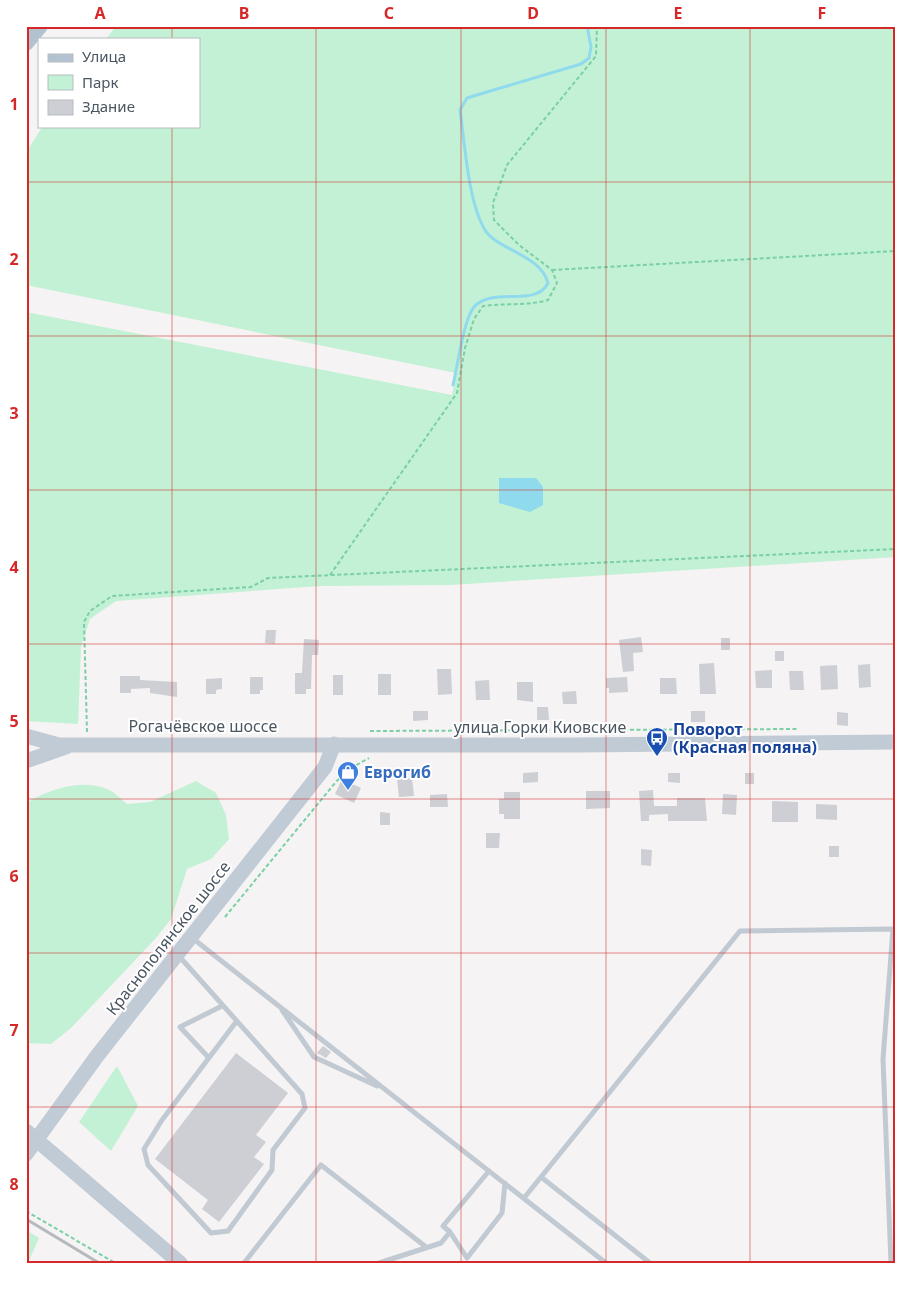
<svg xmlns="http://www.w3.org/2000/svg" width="922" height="1289" font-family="'Noto Sans',sans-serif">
	<rect width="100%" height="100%" fill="#f5f3f3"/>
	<path fill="#c3f1d5" d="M 116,26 L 896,26 L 896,263 L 893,263 L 896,292 L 896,557 L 450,585 L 320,586 L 116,601 L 90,619 L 81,646 L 78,724 L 26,721 L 26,312 L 452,395 L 456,373 L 26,285 L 26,152 L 43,126 L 199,126 L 199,39 L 106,39 Z
		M 196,781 L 216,793 L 226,815 L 229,839 L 211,859 L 187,869 L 171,919 L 156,938 L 71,1028 L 51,1044 L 26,1043 L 26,803 C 50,789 82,778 109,790 C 115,792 121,800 127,804 L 150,802 Z
		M 117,1066 L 138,1106 L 111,1151 L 79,1122 Z
		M 26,1230 L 39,1238 L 28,1263 L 26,1263 Z"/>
	<path fill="#90daee" d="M 499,478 L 536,478 L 543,487 L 543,505 L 530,512 L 499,503 Z"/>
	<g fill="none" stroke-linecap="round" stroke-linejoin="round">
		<path stroke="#90daee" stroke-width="3" d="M 453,385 C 457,369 464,318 474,307 C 493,286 536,308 548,283 C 541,255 496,249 485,230 C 468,202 465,144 460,110 L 467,98 L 581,64 L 589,58 L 591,47 L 587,26"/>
	</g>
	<path fill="#cdcfd5" d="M 266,630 L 276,630 L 275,644 L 265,643 Z
		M 641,637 L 643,652 L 633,653 L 634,671 L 623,672 L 619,640 Z
		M 721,638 L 730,638 L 730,650 L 721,650 Z
		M 304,639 L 319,640 L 318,655 L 312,655 L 311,689 L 306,689 L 306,694 L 295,694 L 295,673 L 302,673 Z
		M 775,651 L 784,651 L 784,661 L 775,661 Z
		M 714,663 L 716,694 L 700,694 L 699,664 Z
		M 870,664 L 871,687 L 859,688 L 858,665 Z
		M 837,665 L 838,689 L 821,690 L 820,666 Z
		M 437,669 L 451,669 L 452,694 L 438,695 Z
		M 772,670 L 772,688 L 756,688 L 755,671 Z
		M 789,671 L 803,671 L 804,690 L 790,690 Z
		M 378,674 L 391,674 L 391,695 L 378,695 Z
		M 333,675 L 343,675 L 343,695 L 333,695 Z
		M 120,676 L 140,676 L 140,680 L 177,682 L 177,697 L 150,693 L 150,688 L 131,689 L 131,693 L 120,693 Z
		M 250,677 L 263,677 L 263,690 L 260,690 L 260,694 L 250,694 Z
		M 627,677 L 628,692 L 609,693 L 609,688 L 606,688 L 606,678 Z
		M 222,678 L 222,689 L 216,690 L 216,694 L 206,694 L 206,679 Z
		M 660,678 L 676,678 L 677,694 L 660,694 Z
		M 489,680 L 490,700 L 476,700 L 475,681 Z
		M 517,682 L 533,682 L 533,702 L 517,700 Z
		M 576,691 L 577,704 L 563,704 L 562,692 Z
		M 537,707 L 548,707 L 549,720 L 537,720 Z
		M 413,711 L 428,711 L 428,720 L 413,721 Z
		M 691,711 L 705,711 L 705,722 L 691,722 Z
		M 837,712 L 848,713 L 848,726 L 837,725 Z
		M 538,772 L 538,782 L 523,783 L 523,773 Z
		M 668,773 L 680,773 L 680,783 L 668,782 Z
		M 745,773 L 754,773 L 754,784 L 745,784 Z
		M 412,778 L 414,796 L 399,797 L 397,779 Z
		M 342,779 L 361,788 L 354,803 L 335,794 Z
		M 653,790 L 654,806 L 677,806 L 677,798 L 705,798 L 707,821 L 668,821 L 668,814 L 649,815 L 649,821 L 641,821 L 639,791 Z
		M 586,791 L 610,791 L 610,808 L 586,809 Z
		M 504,792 L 520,792 L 520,819 L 504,819 L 504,814 L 499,814 L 499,799 L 504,799 Z
		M 447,794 L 448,807 L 430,807 L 430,795 Z
		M 723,794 L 737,795 L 736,815 L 722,814 Z
		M 772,801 L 798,802 L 798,822 L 772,822 Z
		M 816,804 L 837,805 L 837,820 L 816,819 Z
		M 380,812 L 390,813 L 390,825 L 380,825 Z
		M 486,833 L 500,833 L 499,848 L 486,848 Z
		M 829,846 L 839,846 L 839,857 L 829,857 Z
		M 641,849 L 652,850 L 651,866 L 641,865 Z
		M 323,1046 L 331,1052 L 326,1058 L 317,1053 Z
		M 236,1053 L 288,1093 L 256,1135 L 266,1142 L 254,1157 L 264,1164 L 219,1222 L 202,1209 L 208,1200 L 155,1159 Z"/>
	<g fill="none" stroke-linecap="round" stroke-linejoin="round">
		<path stroke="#7ad0a6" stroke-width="2" stroke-dasharray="4 2.5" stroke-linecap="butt" d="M 552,270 L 896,251
			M 330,575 L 457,393 L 465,348 L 474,319 L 483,306 C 505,303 527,306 548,300 L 557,283 L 552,270 L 519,245 L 494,220 L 493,203 L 507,165 L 596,56 L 597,26
			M 370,731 L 798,729
			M 87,732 L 84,622 L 90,611 L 112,596 L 251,587 L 268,578 L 896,549
			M 225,917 L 335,783 L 346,771 L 369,758
			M 26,1211 L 115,1263"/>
		<path stroke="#c1cad2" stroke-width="5" d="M 191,937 L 606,1263
			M 178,955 L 302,1094 L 305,1108 L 273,1150 L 272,1170 L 228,1231 L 211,1233 L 148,1165 L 144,1149 L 162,1120 L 236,1022
			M 282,1010 L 314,1057 L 377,1086
			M 209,1058 L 180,1027 L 222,1006
			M 489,1171 L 443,1226 L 450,1232 L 467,1258 L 502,1213 L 505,1183
			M 541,1177 L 650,1263
			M 524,1198 L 740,931 L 893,929 L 883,1059 L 891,1263
			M 244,1263 L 321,1165 L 426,1247
			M 379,1263 L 441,1243 L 450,1232"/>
		<path stroke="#c1cbd6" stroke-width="15" d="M 26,736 L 59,745 L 577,745 L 896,742
			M 26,761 L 66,747
			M 26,1154 L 97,1056 L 325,767 L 334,744
			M 66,1165 L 180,1263"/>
		<path stroke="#b3c2d1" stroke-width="16" d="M 26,43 L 40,26"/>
		<path stroke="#b5b8bd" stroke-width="3" d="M 26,1219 L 99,1263"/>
		<path stroke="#c1cbd6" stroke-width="15" d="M 26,1131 L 66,1165"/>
	</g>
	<path fill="none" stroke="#d62828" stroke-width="1" stroke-opacity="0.55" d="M 172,26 L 172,39M 316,26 L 316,1263M 461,26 L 461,1263M 606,26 L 606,1263M 750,26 L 750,1263M 172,126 L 172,1263M 26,182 L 896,182M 26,336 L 896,336M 26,490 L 896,490M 26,644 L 896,644M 26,799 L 896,799M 26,953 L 896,953M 26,1107 L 896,1107"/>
	<defs>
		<g id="bus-pin" transform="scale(1.125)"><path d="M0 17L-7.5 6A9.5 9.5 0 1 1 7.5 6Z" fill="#1a4fb4" stroke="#fff"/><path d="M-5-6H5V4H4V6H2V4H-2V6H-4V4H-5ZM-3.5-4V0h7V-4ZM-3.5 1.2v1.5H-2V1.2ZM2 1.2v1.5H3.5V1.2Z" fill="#fff"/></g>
		<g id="shop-pin" transform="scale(1.125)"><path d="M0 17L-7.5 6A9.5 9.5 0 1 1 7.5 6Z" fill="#3f7fe0" stroke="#fff"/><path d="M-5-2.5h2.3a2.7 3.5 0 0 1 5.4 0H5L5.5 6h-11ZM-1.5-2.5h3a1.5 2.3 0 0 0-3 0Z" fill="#fff"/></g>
	</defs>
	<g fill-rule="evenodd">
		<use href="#bus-pin" x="657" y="738"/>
		<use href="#shop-pin" x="348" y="772"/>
	</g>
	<g text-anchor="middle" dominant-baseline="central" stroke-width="4" stroke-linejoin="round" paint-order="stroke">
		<g font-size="16" fill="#4a5661" stroke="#fff">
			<text x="203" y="726">Рогачёвское шоссе</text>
			<text x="540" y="727">улица Горки Киовские</text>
			<text transform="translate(168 938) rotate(-52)">Краснополянское шоссе</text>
		</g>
		<g font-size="16" font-weight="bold" fill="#164399" stroke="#fff" text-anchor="start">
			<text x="673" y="729">Поворот<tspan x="673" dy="18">(Красная поляна)</tspan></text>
		</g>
		<g font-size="16" font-weight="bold" fill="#366cbe" stroke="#fff" text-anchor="start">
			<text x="364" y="772">Еврогиб</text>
		</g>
	</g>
	<rect width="922" height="1289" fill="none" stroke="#ffffff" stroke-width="55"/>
	<rect x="38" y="38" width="162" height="90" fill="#ffffff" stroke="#b7bbc0"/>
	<rect x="48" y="54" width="25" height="8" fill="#b3c2d1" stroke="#b7bbc0"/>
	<text x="82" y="62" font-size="15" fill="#4a5661">Улица</text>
	<rect x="48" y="75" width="25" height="15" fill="#c3f1d5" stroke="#b7bbc0"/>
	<text x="82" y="88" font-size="15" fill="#4a5661">Парк</text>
	<rect x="48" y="100" width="25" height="15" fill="#cdcfd5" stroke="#b7bbc0"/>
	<text x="82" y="112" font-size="15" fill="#4a5661">Здание</text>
	<rect x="28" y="28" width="866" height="1234" fill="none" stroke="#d62828" stroke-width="2"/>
	<g font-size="16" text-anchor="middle" font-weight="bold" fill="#d62828">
		<text x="100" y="19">A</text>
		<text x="244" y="19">B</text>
		<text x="389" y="19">C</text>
		<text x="533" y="19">D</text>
		<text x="678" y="19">E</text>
		<text x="822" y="19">F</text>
		<text x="14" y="110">1</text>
		<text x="14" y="265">2</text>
		<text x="14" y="419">3</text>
		<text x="14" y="573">4</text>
		<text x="14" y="727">5</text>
		<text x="14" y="882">6</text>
		<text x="14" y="1036">7</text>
		<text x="14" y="1190">8</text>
	</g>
</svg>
